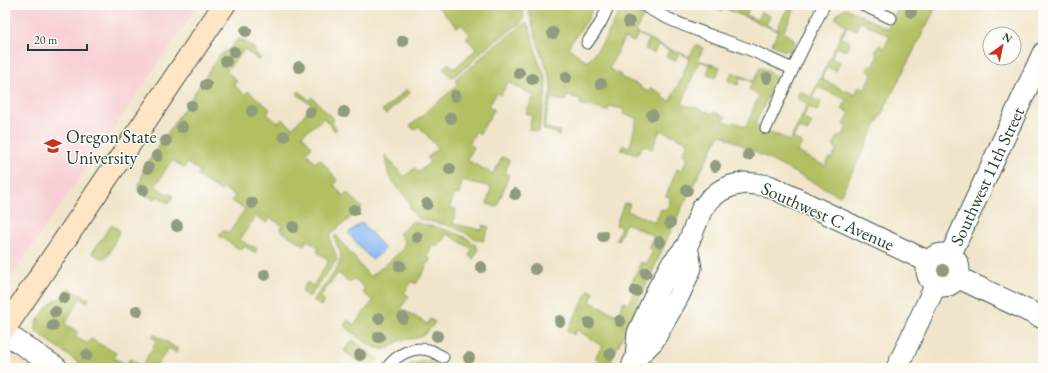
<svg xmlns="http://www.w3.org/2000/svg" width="1048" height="373" font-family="'EB Garamond',serif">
	<rect width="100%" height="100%" fill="#fdfcf7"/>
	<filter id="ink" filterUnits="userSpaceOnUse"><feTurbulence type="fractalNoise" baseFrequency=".025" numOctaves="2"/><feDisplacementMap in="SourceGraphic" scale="8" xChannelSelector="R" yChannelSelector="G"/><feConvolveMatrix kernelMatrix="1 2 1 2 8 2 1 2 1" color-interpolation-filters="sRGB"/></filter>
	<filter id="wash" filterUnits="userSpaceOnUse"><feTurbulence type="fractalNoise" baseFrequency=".012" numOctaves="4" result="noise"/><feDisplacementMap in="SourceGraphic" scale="16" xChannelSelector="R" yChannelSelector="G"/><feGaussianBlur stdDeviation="0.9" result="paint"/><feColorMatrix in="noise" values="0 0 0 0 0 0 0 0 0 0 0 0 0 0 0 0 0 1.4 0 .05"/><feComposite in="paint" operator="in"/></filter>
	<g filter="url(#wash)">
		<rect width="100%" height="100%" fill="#f0e5ca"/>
		<path fill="#f7cfd4" d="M 5,5 L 198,5 L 5,286 Z"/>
		<path fill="#b2c062" stroke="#687e4b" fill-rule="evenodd" d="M 438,5 L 490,5 L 492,7 L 495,5 L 522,5 C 524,12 525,16 522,22 L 483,50 L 470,64 L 454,76 L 451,77 L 443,68 L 449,63 L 454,69 L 476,49 L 466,38 L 470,34 L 461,24 L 457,27 L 437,6 Z
			M 527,5 L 594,5 L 588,19 L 568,47 L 587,62 C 597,51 606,39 612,25 C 615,21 617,12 623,9 C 629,6 637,14 643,17 L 635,32 C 649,39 663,47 678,53 L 678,52 L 689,57 L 696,45 L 703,48 L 698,60 L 720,67 L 716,78 L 707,74 L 710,65 L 699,61 L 682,104 L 691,107 L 691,106 L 713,114 L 713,112 L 726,117 L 724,121 L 732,124 L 734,122 L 746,127 L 759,95 L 749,90 L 752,82 L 741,77 L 738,85 L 728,81 L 732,72 L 754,81 L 760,67 C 767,70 774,73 776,81 L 755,124 L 775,135 L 778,135 L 790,141 L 808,104 L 797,98 L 799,91 L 811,97 L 846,25 L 835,18 C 838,13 840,10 846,8 L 888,29 L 899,5 L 937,5 L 840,196 L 720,134 L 681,209 L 608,368 L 595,368 L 600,362 L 595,358 L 602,346 L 577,330 L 574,335 L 567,331 L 589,290 L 594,292 L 590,302 L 617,315 L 623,302 L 628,304 L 634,291 L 629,288 L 641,262 L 646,264 L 653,251 L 648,248 L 654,236 L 626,223 L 618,241 L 616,240 L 621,227 L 616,225 L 624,203 L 630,204 L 627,211 L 655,222 L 661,209 L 666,211 L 671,198 L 666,196 L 677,169 L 682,171 L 688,157 L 683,154 L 688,142 L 660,130 L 652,149 L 643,145 L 639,152 L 636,154 L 621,150 L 623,145 L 630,147 L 637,118 L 623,114 L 624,109 L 609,106 L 608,111 L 580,104 L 581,99 L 567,96 L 565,101 L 551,98 L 544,127 L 560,131 L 559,136 L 557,136 L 557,133 L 545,130 L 544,131 C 540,123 552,96 551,86 C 551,75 545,66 542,56 C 536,39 532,22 527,5 ZM 860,21 L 890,36 L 884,48 L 879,45 L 875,53 L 878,55 L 873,67 L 870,65 L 867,70 L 873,73 L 865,89 L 859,86 L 855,95 L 821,79 L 827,67 L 836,71 L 840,62 L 831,57 L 836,47 L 846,51 L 850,42 L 841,38 L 847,26 L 856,30 ZM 638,34 L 649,39 L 645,49 L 654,53 L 658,45 L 669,50 L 666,57 L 675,61 L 679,53 L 690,58 L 682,75 L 683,76 L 670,101 L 662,97 L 663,94 L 651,88 L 649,92 L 640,88 L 641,86 L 620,77 L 621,75 L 609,69 L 624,38 L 634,42 ZM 818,87 L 847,100 L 842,109 L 850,113 L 844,125 L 847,127 L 842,137 L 838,136 L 833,146 L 837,149 L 832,159 L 829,158 L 825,166 L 797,152 L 802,143 L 793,138 L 799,127 L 807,132 L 812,123 L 803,118 L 808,107 L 817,111 L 821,102 L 812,98 Z
			M 709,5 L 714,7 L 715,5 L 726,5 L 725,7 L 736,12 L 740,5 L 750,6 L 746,15 L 757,20 L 761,12 L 770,16 L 766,25 L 777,30 L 785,12 L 786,13 L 790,5 L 797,5 L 783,32 L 793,38 L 795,43 L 790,51 L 782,50 L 772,44 L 778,31 L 724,8 L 722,11 Z
			M 526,23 L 529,26 L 538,59 L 546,79 L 546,89 L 545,99 L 540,122 L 539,131 L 537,132 L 529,129 L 532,116 L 526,113 L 534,96 L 508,82 L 501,95 L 496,93 L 489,106 L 494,109 L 480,134 L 476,131 L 469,144 L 474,147 L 467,160 L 493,174 L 502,157 L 509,160 L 505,174 L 509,175 L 497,207 L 487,204 L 491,187 L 462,180 L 459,195 L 454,194 L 450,208 L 456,209 L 453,224 L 482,230 L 483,225 L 489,227 L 483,241 L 478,240 L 466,233 L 457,229 L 446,225 L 419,219 L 416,217 L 410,207 L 408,200 L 389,176 L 385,155 L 404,177 L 415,168 L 419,172 L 430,162 L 427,158 L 438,148 L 419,126 L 414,130 L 410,126 L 458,85 L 455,79 L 475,64 L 484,54 L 523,25 Z
			M 238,39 L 243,40 L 256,50 L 254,52 L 261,58 L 259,61 L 245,49 L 226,71 L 237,81 L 234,85 L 245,95 L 248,91 L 270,109 L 267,114 L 278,123 L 282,119 L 293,128 L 312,105 L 297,94 L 299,91 L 309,100 L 312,97 L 334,120 L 331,122 L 337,129 L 335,131 L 324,118 L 302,135 L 312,147 L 306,152 L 315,163 L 320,159 L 338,181 L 334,185 L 343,196 L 348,193 L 362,208 L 333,232 C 332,233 330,236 330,238 C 330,243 336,253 337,260 L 309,297 L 302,291 L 307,282 L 313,286 L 329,260 L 317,252 L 319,248 L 307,240 L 304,245 L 280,230 L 282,225 L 270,218 L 267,223 L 255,216 L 240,240 L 252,247 L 253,246 L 257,249 L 255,253 L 244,246 L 241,250 L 219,236 L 223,230 L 229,233 L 245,209 L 232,201 L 235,196 L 223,188 L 221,191 L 197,176 L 200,171 L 187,163 L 184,168 L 172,160 L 155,186 L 167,194 L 168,193 L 173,196 L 169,203 L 157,196 L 155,200 L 139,191 L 138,187 L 141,181 L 144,168 L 218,58 L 220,55 L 229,50 Z
			M 407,89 L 410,93 L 386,114 L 382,111 Z
			M 412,221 C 428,227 474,232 478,251 L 473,259 L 469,256 L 472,249 L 447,234 L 439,246 L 434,244 L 427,256 L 431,259 L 426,266 L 427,267 L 416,284 L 412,281 L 404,293 L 409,296 L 401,308 L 427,324 L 430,319 L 435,322 C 430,329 425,336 417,338 C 412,339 406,339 401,340 C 395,342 391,348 385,349 C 373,352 353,332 344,325 L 348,320 L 354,325 L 373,301 L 362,292 L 365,288 L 354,279 L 350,283 L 338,273 L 320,297 L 325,301 L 321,306 L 313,300 C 320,291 341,267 341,257 C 341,249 334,243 335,236 L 336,235 L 370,277 C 378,270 401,254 404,246 C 405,241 402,237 399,234 L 408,226 Z
			M 111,225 L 118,229 L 119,232 L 108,256 C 102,261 97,256 92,253 Z
			M 68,288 L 89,299 L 87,302 L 80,298 L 65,324 L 78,332 L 75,337 L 88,344 L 91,339 L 116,353 L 114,358 L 126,364 L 130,359 L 142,366 L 157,340 L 152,337 L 154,334 L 178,349 L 176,353 L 169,348 L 155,368 L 87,368 L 66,354 L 41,335 L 36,331 L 36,323 L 47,307 L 50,304 L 60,298 Z
			M 353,340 L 379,360 C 367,373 353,358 344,351 Z
			M 427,361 L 433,364 L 438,368 L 403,368 C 411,363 418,362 427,361 Z"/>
		<path fill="#89baf5" stroke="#547c94" d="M 362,222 L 385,249 L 372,260 L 348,233 Z"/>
	</g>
	<g filter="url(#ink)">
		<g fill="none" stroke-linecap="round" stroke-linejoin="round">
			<g stroke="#3e564a" stroke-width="13">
				<path id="lane" d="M 643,5 C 675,25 712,35 748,49 C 763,55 778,63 793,69
					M 863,5 L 891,18
					M 587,43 L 600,24 L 609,5
					M 766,128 L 793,69 L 824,5
					M 387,368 C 397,354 414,345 432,351 C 435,353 439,355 443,357"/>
			</g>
			<g stroke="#3e564a" stroke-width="23">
				<path id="street" d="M927 270a16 16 0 1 1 32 0a16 16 0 1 1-32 0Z
					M 950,256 L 1043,53
					M 957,277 L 1043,318
					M 5,333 L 57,368
					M 636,358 L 638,333 L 658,289 L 671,265 L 687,246 L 702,209 L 710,199 L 720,191 L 731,186 L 744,183 L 756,184 L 769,186 L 929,262
					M 633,364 L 636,358 L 653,341 L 679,295 L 691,268 L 687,246
					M 897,368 L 936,284"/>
			</g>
			<g stroke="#3e564a" stroke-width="24">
				<path id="secondary" d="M 5,328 L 224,5"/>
			</g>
			<use href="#lane" stroke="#fff" stroke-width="11"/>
			<use href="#street" stroke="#fff" stroke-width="21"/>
			<use href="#secondary" stroke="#fde5c5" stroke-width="22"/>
		</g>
		<g fill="#919b7e">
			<circle cx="911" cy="12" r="6"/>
			<circle cx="629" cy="22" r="6"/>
			<circle cx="246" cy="31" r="6"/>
			<circle cx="553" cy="33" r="6"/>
			<circle cx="403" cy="41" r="6"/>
			<circle cx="234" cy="52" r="6"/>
			<circle cx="226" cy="61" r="6"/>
			<circle cx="299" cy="67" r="6"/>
			<circle cx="519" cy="73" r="6"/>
			<circle cx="566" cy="77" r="6"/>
			<circle cx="767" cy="78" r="6"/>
			<circle cx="532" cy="79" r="6"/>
			<circle cx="601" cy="84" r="6"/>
			<circle cx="206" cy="85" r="6"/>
			<circle cx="455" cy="96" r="6"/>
			<circle cx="191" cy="106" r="6"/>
			<circle cx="252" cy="111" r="6"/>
			<circle cx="310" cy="112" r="6"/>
			<circle cx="344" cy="112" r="6"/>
			<circle cx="652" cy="115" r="6"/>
			<circle cx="451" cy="118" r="6"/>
			<circle cx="182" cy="127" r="6"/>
			<circle cx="284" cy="136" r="6"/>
			<circle cx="166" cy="141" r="6"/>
			<circle cx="748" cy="155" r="6"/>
			<circle cx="157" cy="156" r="6"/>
			<circle cx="715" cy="166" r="6"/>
			<circle cx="148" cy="168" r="6"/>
			<circle cx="450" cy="169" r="6"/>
			<circle cx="143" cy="190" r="6"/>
			<circle cx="687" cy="190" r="6"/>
			<circle cx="515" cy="194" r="6"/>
			<circle cx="252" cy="203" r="6"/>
			<circle cx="427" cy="204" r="6"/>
			<circle cx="354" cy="210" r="6"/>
			<circle cx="670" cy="223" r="6"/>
			<circle cx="177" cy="226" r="6"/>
			<circle cx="293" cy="227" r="6"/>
			<circle cx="603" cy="236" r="6"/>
			<circle cx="417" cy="237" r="6"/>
			<circle cx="660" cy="242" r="6"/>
			<circle cx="400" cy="266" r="6"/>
			<circle cx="481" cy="267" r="6"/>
			<circle cx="535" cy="269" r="6"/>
			<circle cx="943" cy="270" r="6"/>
			<circle cx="646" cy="273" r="6"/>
			<circle cx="265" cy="275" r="6"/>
			<circle cx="636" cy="291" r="6"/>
			<circle cx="64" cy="298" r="6"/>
			<circle cx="137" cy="311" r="6"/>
			<circle cx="55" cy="312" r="6"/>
			<circle cx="379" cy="318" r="6"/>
			<circle cx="403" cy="318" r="6"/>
			<circle cx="560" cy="321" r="6"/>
			<circle cx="620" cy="321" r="6"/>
			<circle cx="589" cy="323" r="6"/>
			<circle cx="53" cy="326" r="6"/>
			<circle cx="437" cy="336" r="6"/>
			<circle cx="379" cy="337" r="6"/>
			<circle cx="610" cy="354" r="6"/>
			<circle cx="87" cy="355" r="6"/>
			<circle cx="360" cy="355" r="6"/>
			<circle cx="469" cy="358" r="6"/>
		</g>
	</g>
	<defs>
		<g id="university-bare" transform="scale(1.38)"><path d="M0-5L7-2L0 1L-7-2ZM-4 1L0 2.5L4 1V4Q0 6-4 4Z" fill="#c8321e" stroke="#fdfcf7" stroke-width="2.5" paint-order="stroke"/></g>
	</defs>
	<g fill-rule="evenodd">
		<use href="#university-bare" x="53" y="146"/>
	</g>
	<g text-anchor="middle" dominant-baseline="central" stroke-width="3" stroke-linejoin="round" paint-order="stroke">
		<g font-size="18" fill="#1f3d34" stroke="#fdfcf7" text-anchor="start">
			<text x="66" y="136">Oregon State<tspan x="66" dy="21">University</tspan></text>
		</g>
		<g font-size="18" fill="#1f3d34" stroke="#fdfcf7">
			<text transform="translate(987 176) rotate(-65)">Southwest 11th Street</text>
			<text transform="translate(828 216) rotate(24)">Southwest C Avenue</text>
		</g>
	</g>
	<rect width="1048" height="373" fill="none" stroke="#fdfcf7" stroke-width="20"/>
	<g transform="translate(1002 46) rotate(33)"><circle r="19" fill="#fdfcf7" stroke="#a4b0a9"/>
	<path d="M0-3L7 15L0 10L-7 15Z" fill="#c8321e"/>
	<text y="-6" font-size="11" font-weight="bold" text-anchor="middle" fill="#1f3d34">N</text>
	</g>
	<path d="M28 44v6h59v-6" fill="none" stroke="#1f3d34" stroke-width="2"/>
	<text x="34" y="44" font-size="12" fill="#1f3d34" stroke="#fdfcf7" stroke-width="3" paint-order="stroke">20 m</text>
</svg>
